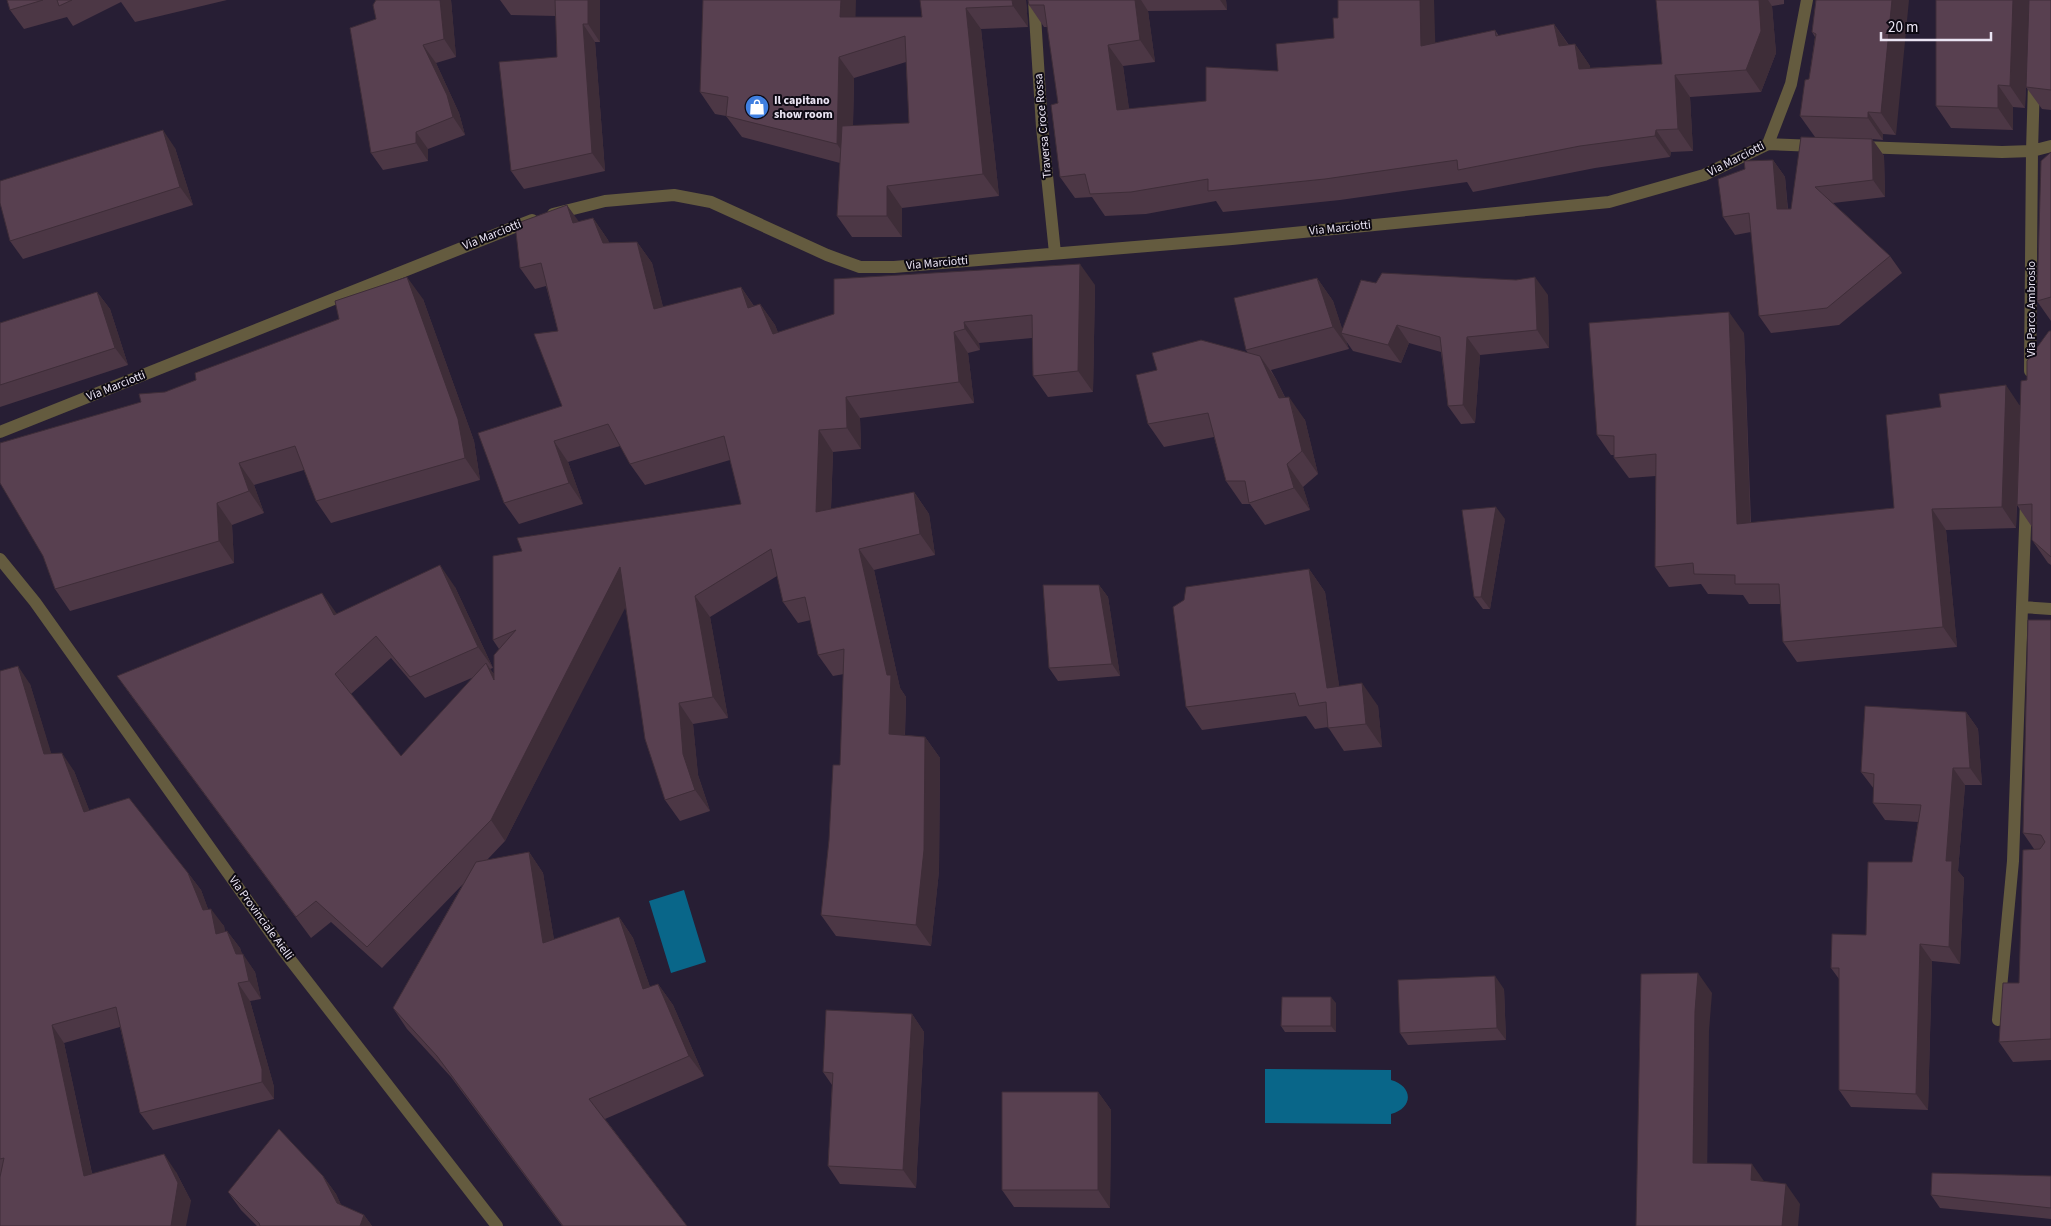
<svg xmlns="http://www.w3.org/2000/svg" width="2051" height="1226" font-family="'Source Sans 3',sans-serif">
	<rect width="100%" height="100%" fill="#271e34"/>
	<path fill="#096689" d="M 684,890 L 706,962 L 671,973 L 649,901 Z
		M 1265,1069 L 1391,1070 L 1391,1080 C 1413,1086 1414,1108 1391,1114 L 1391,1124 L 1265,1123 Z"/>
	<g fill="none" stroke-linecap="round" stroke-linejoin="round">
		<path stroke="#645b3f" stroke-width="12" d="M 1034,0 L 1042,127 L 1055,253
			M 1768,144 L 1816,146
			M 1861,147 L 2002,152 L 2032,151 L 2034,82
			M 553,214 L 605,201 L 674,195 L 711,202 L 827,255 L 860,267 L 894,267 L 1232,239 L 1609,202 L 1704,175 L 1768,144 L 1791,84 L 1807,0
			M 2030,371 L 2032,151 L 2051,146
			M 0,432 L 532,220
			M 2026,501 L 2022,607 L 2051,609
			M 0,559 L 35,602 L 282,949 L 497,1226
			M 1998,1020 L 2013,861 L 2022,607"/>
	</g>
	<path fill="#4c3745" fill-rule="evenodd" d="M 7,0 L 227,0 L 135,22 L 121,2 L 73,26 L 67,17 L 24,29 L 10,10 Z
		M 451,0 L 456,57 L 436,63 L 459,113 L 465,135 L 428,149 L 428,161 L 383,170 L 371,153 L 350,28 Z
		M 500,0 L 600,0 L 600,42 L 595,42 L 605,171 L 524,189 L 511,171 L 557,57 L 556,16 L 511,15 Z
		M 920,0 L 1026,0 L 1028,27 L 981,29 L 999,196 L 902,208 L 902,237 L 852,237 L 837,216 L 840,163 L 742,137 L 726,116 L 715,114 L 700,92 L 856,17 L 922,17 ZM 906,62 L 909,123 L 853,126 L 854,78 Z
		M 1028,0 L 1226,0 L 1227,10 L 1148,11 L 1155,62 L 1123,66 L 1129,109 L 1206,101 L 1278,71 L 1435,43 L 1495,30 L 1499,36 L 1554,24 L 1569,45 L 1575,44 L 1590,66 L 1590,68 L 1662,64 L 1656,0 L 1784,0 L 1784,4 L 1772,6 L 1776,53 L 1761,92 L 1690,97 L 1693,151 L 1671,152 L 1670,157 L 1595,168 L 1473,192 L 1467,182 L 1340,200 L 1223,212 L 1216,201 L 1146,214 L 1105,216 L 1092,197 L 1075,198 L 1060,177 L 1058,103 L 1048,27 L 1044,27 L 1029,5 Z
		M 1816,0 L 1896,135 L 1883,134 L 1883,140 L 1872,139 L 1884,156 L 1885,197 L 1833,203 L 1890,256 L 1902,273 L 1839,325 L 1771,333 L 1759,316 L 1751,232 L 1735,235 L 1723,217 L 1773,160 L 1785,177 L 1788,209 L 1791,209 L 1815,137 L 1800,116 L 1809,79 L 1815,37 L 1812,32 Z
		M 2029,0 L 2025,108 L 2013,107 L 2013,130 L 1951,128 L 1936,106 Z
		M 2051,0 L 2051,110 L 2042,109 L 2026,87 Z
		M 175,148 L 193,205 L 23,259 L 10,241 Z
		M 2051,152 L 2051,321 L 2037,301 Z
		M 593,218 L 608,240 L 609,243 L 637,242 L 652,263 L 663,307 L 741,287 L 754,306 L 760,304 L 775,325 L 778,333 L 1095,285 L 1093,392 L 1048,397 L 1033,376 L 1032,338 L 979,343 L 980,350 L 968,353 L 974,403 L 860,418 L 861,449 L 833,452 L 831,509 L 914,492 L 929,514 L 935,555 L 874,570 L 900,688 L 906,697 L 905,735 L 925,737 L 940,758 L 939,871 L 931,946 L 836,936 L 821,915 L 840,765 L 844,674 L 833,676 L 818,655 L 811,620 L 798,623 L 783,602 L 777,576 L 710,617 L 728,718 L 693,724 L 698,775 L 710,811 L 680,821 L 665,800 L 625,606 L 505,841 L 487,860 L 529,852 L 543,873 L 554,940 L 619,917 L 633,938 L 650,987 L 658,984 L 673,1005 L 704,1076 L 605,1119 L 687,1226 L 562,1226 L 451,1077 L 407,1029 L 393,1008 L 463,884 L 382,968 L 331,922 L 311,938 L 132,697 L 117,676 L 337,614 L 455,587 L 493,668 L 490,669 L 494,674 L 499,649 L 493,640 L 522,551 L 741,504 L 730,460 L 645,485 L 630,464 L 620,446 L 568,462 L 583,504 L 519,524 L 504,503 L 562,406 L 558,331 L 546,286 L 535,289 L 520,268 L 579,222 ZM 391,658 L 425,698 L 474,677 L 401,756 L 351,694 Z
		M 1317,278 L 1333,301 L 1342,329 L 1376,283 L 1548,295 L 1549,348 L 1480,355 L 1475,423 L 1461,424 L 1448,406 L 1441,352 L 1409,343 L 1401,363 L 1353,351 L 1346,341 L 1349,349 L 1271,370 L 1276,379 L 1285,397 L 1305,420 L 1318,474 L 1303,487 L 1310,510 L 1265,525 L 1250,504 L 1242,504 L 1226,481 L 1214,437 L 1164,447 L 1148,424 L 1248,353 L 1246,350 Z
		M 97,292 L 110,309 L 128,365 L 0,407 L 0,323 Z
		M 423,299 L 474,441 L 480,480 L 331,523 L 316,501 L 304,470 L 254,485 L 264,513 L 232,525 L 234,563 L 70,611 L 55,589 L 141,402 L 165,392 Z
		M 2051,331 L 2051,565 L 2048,563 L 2032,540 L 2032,527 L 2017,505 L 2016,528 L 1946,530 L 1957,647 L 1797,662 L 1783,642 L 1780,604 L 1749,604 L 1743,595 L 1708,594 L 1701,584 L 1669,587 L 1655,567 L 1656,476 L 1629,478 L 1614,458 L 1614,455 L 1611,455 L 1597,435 L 1744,333 L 1751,523 L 1894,508 L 2020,405 L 2027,380 Z
		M 1505,519 L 1490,609 L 1483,609 L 1474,597 Z
		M 1309,569 L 1325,592 L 1339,686 L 1378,706 L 1382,747 L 1344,751 L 1328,727 L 1315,729 L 1306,716 L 1202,730 L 1186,707 Z
		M 1099,585 L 1108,597 L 1120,676 L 1058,681 L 1049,668 Z
		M 2051,620 L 2051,1060 L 2013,1062 L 1999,1042 L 2019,983 L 2034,849 L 2023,833 Z
		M 0,671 L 30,684 L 51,754 L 74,771 L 89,810 L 188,873 L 201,890 L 208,909 L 224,926 L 225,932 L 227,931 L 240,948 L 242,954 L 255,972 L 261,999 L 250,1001 L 274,1087 L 274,1099 L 153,1130 L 140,1113 L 120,1027 L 64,1043 L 92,1173 L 176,1172 L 191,1201 L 0,1226 Z
		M 1966,712 L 1978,729 L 1982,785 L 1965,785 L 1958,871 L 1964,878 L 1960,964 L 1932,961 L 1928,1110 L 1851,1107 L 1839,1090 L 1839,979 L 1831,968 L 1866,935 L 1912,862 L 1918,822 L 1885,820 L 1873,803 L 1874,789 L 1861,772 Z
		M 1504,989 L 1506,1040 L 1408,1045 L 1400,1033 Z
		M 1336,1003 L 1336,1032 L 1285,1032 L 1281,1026 Z
		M 912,1014 L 924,1032 L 916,1188 L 840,1184 L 828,1166 L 832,1085 L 823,1072 Z
		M 1098,1092 L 1111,1110 L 1110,1208 L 1014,1207 L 1002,1190 Z
		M 323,1176 L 336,1194 L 341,1205 L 364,1215 L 372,1226 L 257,1226 L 241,1210 L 228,1192 Z
		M 2051,1176 L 2051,1219 L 1940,1208 L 1931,1195 Z"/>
	<path fill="#3e2d38" d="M 440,0 L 451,0 L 456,57 L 444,39 Z
		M 588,0 L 600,0 L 600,42 L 588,24 Z
		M 841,0 L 856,0 L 855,38 L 840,17 Z
		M 1012,0 L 1026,0 L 1028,27 L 1013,6 Z
		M 1135,0 L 1141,0 L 1148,11 L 1155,62 L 1140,40 Z
		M 1220,0 L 1226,0 L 1227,10 Z
		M 1420,0 L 1434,0 L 1436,67 L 1421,46 Z
		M 1759,0 L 1768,0 L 1772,6 L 1776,53 L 1761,92 L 1746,70 Z
		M 1892,0 L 1909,0 L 1896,135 L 1881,113 Z
		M 2013,0 L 2029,0 L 2025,108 L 2010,86 Z
		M 966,8 L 981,29 L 999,196 L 983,174 Z
		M 583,24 L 595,42 L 605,171 L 592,153 Z
		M 1554,24 L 1569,46 L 1559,46 Z
		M 1575,44 L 1590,66 L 1594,90 L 1579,69 Z
		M 423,45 L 436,63 L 459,113 L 465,135 L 453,117 Z
		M 1108,45 L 1123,66 L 1132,131 L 1117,110 Z
		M 839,57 L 854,78 L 852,166 L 837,144 Z
		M 1675,75 L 1690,97 L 1693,151 L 1678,129 Z
		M 1998,85 L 2013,107 L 2013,130 L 1998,108 Z
		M 1868,112 L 1883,134 L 1883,140 L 1868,118 Z
		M 163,130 L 175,148 L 193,205 L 180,187 Z
		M 1656,130 L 1671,152 L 1670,157 L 1655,136 Z
		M 416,132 L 428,149 L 428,161 L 416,143 Z
		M 1872,139 L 1884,156 L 1885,197 L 1873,180 Z
		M 1773,160 L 1785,177 L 1789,226 L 1777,209 Z
		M 887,186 L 902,208 L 902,237 L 887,216 Z
		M 567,205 L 582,226 L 573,223 Z
		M 593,218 L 608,240 L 618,264 L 603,243 Z
		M 637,242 L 652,263 L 669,331 L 654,309 Z
		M 1080,264 L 1095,285 L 1093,392 L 1078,371 Z
		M 407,277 L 423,299 L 474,441 L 480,480 L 465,458 Z
		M 1535,277 L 1548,295 L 1549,348 L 1537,330 Z
		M 1317,278 L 1333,301 L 1344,334 L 1341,333 L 1346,341 L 1349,349 L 1333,327 Z
		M 741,287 L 755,308 L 748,308 Z
		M 97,292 L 110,309 L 128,365 L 115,348 Z
		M 760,304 L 775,325 L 788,356 L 773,334 Z
		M 1729,312 L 1744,333 L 1751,544 L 1737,524 Z
		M 964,322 L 979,343 L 980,350 L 965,329 Z
		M 1397,325 L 1409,343 L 1401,363 L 1388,345 Z
		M 954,332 L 968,353 L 974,403 L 959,382 Z
		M 1467,337 L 1480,355 L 1475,423 L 1463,405 Z
		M 1260,356 L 1276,379 L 1295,419 L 1289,397 L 1305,420 L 1318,474 L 1302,451 Z
		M 2006,385 L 2020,406 L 2016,528 L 2002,507 Z
		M 846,397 L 860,418 L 861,449 L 847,428 Z
		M 819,430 L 833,452 L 830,533 L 816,512 Z
		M 554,441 L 568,462 L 583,504 L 569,483 Z
		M 239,463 L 254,485 L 264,513 L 249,491 Z
		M 1287,464 L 1303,487 L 1310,510 L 1294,488 Z
		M 914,492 L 929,514 L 935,555 L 920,534 Z
		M 217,503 L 232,525 L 234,563 L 219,541 Z
		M 1496,507 L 1505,519 L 1490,609 L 1481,597 Z
		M 1932,509 L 1946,530 L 1957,647 L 1943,627 Z
		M 859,549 L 874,570 L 900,688 L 906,697 L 904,755 L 889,734 L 887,675 Z
		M 440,565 L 455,587 L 493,668 L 478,647 Z
		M 620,567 L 635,589 L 505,841 L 491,820 Z
		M 1309,569 L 1325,592 L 1343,711 L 1327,688 Z
		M 1099,585 L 1108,597 L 1120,676 L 1112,664 Z
		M 322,593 L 337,614 L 334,615 Z
		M 695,596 L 710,617 L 728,718 L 713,697 Z
		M 486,663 L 501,684 L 494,680 Z
		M 18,666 L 30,684 L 57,772 L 44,754 Z
		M 1362,683 L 1378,706 L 1382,747 L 1366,724 Z
		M 679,703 L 693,724 L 698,775 L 710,811 L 695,790 L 683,754 Z
		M 1966,712 L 1978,729 L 1982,785 L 1970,768 Z
		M 925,737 L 940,758 L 939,871 L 931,946 L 916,925 Z
		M 62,753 L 74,771 L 97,830 L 84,812 Z
		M 1953,768 L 1965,785 L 1958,871 L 1964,878 L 1960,964 L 1949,947 L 1946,861 Z
		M 529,852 L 543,873 L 558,964 L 543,943 Z
		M 188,873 L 201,890 L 214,925 L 211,909 L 224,926 L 229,952 L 216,934 L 203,910 Z
		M 619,917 L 633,938 L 658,1010 L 643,989 Z
		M 227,931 L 240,948 L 245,962 L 243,954 L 255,972 L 261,999 L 249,981 L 236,954 Z
		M 1920,944 L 1932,961 L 1928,1110 L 1916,1094 Z
		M 1698,973 L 1712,993 L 1709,1031 L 1707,1182 L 1693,1163 L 1695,1011 Z
		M 1495,976 L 1504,989 L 1506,1040 L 1497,1028 Z
		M 238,983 L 250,1001 L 274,1087 L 274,1099 L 262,1082 Z
		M 658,984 L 673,1005 L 704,1076 L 689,1056 Z
		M 1331,997 L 1336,1003 L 1336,1032 L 1331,1026 Z
		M 912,1014 L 924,1032 L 916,1188 L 903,1170 Z
		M 52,1025 L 64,1043 L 96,1193 L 84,1176 Z
		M 1098,1092 L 1111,1110 L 1110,1208 L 1098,1190 Z
		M 164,1154 L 176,1172 L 191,1201 L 186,1226 L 171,1226 Z
		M 1752,1164 L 1766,1184 L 1751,1180 Z
		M 323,1176 L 336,1194 L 349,1221 L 337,1203 Z
		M 1786,1184 L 1800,1204 L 1798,1226 L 1782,1226 Z
		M 364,1215 L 372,1226 L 360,1226 Z"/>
	<path fill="#584050" stroke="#3e2d38" d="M 7,0 L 43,0 L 10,10 Z
		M 57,0 L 72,0 L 59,6 Z
		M 376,0 L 440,0 L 444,39 L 423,45 L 447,95 L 453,117 L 416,132 L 416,143 L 371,153 L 350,28 L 376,19 L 373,5 Z
		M 555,0 L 588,0 L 588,24 L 583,24 L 592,153 L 511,171 L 499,62 L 557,57 Z
		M 703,0 L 841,0 L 840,17 L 922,17 L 920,0 L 1012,0 L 1013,6 L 966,8 L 983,174 L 887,186 L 887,216 L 837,216 L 842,126 L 909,123 L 905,36 L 839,57 L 837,144 L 726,116 L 728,97 L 700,92 Z
		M 1028,0 L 1135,0 L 1140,40 L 1108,45 L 1117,110 L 1206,101 L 1206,67 L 1278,71 L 1276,44 L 1334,38 L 1333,18 L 1338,18 L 1338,0 L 1420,0 L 1421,46 L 1495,30 L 1496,36 L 1554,24 L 1559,46 L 1575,44 L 1579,69 L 1662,64 L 1656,0 L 1759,0 L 1761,31 L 1746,70 L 1675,75 L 1678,129 L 1656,130 L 1655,136 L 1580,146 L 1458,170 L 1457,160 L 1325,179 L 1208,191 L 1208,179 L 1131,192 L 1090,194 L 1085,174 L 1060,177 L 1051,105 L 1058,103 L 1044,5 L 1029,5 Z
		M 1816,0 L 1892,0 L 1881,113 L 1868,112 L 1868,118 L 1800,116 L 1805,80 L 1809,79 L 1816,34 L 1812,32 Z
		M 1936,0 L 2013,0 L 2010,86 L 1998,85 L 1998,108 L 1936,106 Z
		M 2029,0 L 2051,0 L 2051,90 L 2026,87 Z
		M 163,130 L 180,187 L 10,241 L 0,203 L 0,181 Z
		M 1801,137 L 1872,139 L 1873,180 L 1815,187 L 1890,256 L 1827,308 L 1759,316 L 1749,213 L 1723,217 L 1718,179 L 1745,169 L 1744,161 L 1773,160 L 1777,209 L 1791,209 Z
		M 2051,152 L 2051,297 L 2037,301 L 2041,161 Z
		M 567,205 L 573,223 L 593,218 L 603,243 L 637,242 L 654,309 L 741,287 L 748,308 L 760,304 L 773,334 L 834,314 L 834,279 L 1080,264 L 1078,371 L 1033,376 L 1032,315 L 964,322 L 965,329 L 954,332 L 959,382 L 846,397 L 847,428 L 819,430 L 816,512 L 914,492 L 920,534 L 859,549 L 887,675 L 891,675 L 889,734 L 925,737 L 924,850 L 916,925 L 821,915 L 829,840 L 833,765 L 840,765 L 844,649 L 818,655 L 805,597 L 783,602 L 771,549 L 695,596 L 713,697 L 679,703 L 683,754 L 695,790 L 665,800 L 645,739 L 620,567 L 491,820 L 367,947 L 316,901 L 296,917 L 117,676 L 322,593 L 334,615 L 440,565 L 478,647 L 410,677 L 376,636 L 335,674 L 401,756 L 486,663 L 494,680 L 494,655 L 516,630 L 493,640 L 493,556 L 522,551 L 517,538 L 741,504 L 724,436 L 630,464 L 608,424 L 554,441 L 569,483 L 504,503 L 478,433 L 562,406 L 534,334 L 558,331 L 541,263 L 520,268 L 515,224 Z
		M 1382,273 L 1516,280 L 1535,277 L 1537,330 L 1467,337 L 1463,405 L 1448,406 L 1440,337 L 1397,325 L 1388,345 L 1341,333 L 1361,280 L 1376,283 Z
		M 407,277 L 458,419 L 465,458 L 316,501 L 295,446 L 239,463 L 249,491 L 217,503 L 219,541 L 55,589 L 43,556 L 0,483 L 0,443 L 141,402 L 139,394 L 165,392 L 196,380 L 195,373 L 339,319 L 335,301 Z
		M 1317,278 L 1333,327 L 1246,350 L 1234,298 Z
		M 97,292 L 115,348 L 0,385 L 0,323 Z
		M 1729,312 L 1737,524 L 1894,508 L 1886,415 L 1941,407 L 1939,394 L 2006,385 L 2002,507 L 1932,509 L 1943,627 L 1783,642 L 1779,584 L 1735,584 L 1735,575 L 1694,574 L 1693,563 L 1655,567 L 1656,454 L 1614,458 L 1614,436 L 1597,435 L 1589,323 Z
		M 2049,331 L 2051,331 L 2051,557 L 2032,540 L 2032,504 L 2017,505 L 2021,381 L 2027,380 L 2027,361 Z
		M 1201,340 L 1260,356 L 1279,398 L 1289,397 L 1302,451 L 1287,464 L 1294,488 L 1249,503 L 1245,481 L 1226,481 L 1208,413 L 1148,424 L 1136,375 L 1157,370 L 1152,353 Z
		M 1496,507 L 1481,597 L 1474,597 L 1462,510 Z
		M 1309,569 L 1327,688 L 1362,683 L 1366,724 L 1328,728 L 1326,702 L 1299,706 L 1295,693 L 1186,707 L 1173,607 L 1184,600 L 1186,587 Z
		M 1043,585 L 1099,585 L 1112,664 L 1049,668 Z
		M 2028,620 L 2051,620 L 2051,1039 L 1999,1042 L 2003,983 L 2019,983 L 2023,850 L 2040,849 L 2045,842 L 2041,835 L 2023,833 Z
		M 18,666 L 44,754 L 62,753 L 84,812 L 129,798 L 188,873 L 203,910 L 211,909 L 216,934 L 227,931 L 236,954 L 243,954 L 249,981 L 238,983 L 262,1069 L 262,1082 L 140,1113 L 116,1007 L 52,1025 L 84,1176 L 164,1154 L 178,1183 L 171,1226 L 0,1226 L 0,1177 L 4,1158 L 0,1159 L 0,671 Z
		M 1865,706 L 1966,712 L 1970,768 L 1953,768 L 1946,861 L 1952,861 L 1949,947 L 1920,944 L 1916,1094 L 1839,1090 L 1839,968 L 1831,968 L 1832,934 L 1866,935 L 1868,862 L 1912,862 L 1921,805 L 1873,803 L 1874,774 L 1861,772 Z
		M 529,852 L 543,943 L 619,917 L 643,989 L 658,984 L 689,1056 L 589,1099 L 687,1226 L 563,1226 L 437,1056 L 393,1008 L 476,862 Z
		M 1698,973 L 1695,1011 L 1693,1163 L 1752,1164 L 1751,1180 L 1786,1184 L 1782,1226 L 1636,1226 L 1641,974 Z
		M 1495,976 L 1497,1028 L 1400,1033 L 1398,980 Z
		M 1282,997 L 1331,997 L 1331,1026 L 1281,1026 Z
		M 826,1010 L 912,1014 L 903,1170 L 828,1166 L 833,1073 L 823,1072 Z
		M 1002,1092 L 1098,1092 L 1098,1190 L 1002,1190 Z
		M 279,1129 L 323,1176 L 337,1203 L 364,1215 L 360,1226 L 260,1226 L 259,1223 L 228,1192 Z
		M 1932,1173 L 2051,1176 L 2051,1208 L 1931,1195 Z"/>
	<defs>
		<g id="shop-disc" transform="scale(1.25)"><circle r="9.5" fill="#3f7fe0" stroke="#0e0a14"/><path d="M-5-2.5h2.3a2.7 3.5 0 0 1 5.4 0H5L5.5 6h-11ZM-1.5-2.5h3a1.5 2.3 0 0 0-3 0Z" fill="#fff"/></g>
	</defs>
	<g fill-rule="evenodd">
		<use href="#shop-disc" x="757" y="107"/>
	</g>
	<g text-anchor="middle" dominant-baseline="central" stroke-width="4" stroke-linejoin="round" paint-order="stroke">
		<g font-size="12" font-weight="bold" fill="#eae4f3" stroke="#0e0a14" text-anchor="start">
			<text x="774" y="100">Il capitano<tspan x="774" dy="14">show room</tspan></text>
		</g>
		<g font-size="12" fill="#eae4f3" stroke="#0e0a14">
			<text transform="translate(1043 126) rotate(-95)">Traversa Croce Rossa</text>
			<text transform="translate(1736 159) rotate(-27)">Via Marciotti</text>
			<text transform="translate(1340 228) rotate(-6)">Via Marciotti</text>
			<text transform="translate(492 235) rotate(-22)">Via Marciotti</text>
			<text transform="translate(937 263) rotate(-5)">Via Marciotti</text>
			<text transform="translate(2031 309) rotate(-90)">Via Parco Ambrosio</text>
			<text transform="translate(116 386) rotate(-22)">Via Marciotti</text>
			<text transform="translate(261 918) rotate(54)">Via Provinciale Aielli</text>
		</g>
	</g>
	<path d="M1881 32v8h110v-8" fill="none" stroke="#eae4f3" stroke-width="2.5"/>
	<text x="1888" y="32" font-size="15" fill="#eae4f3" stroke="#0e0a14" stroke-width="4" paint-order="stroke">20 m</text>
</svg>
